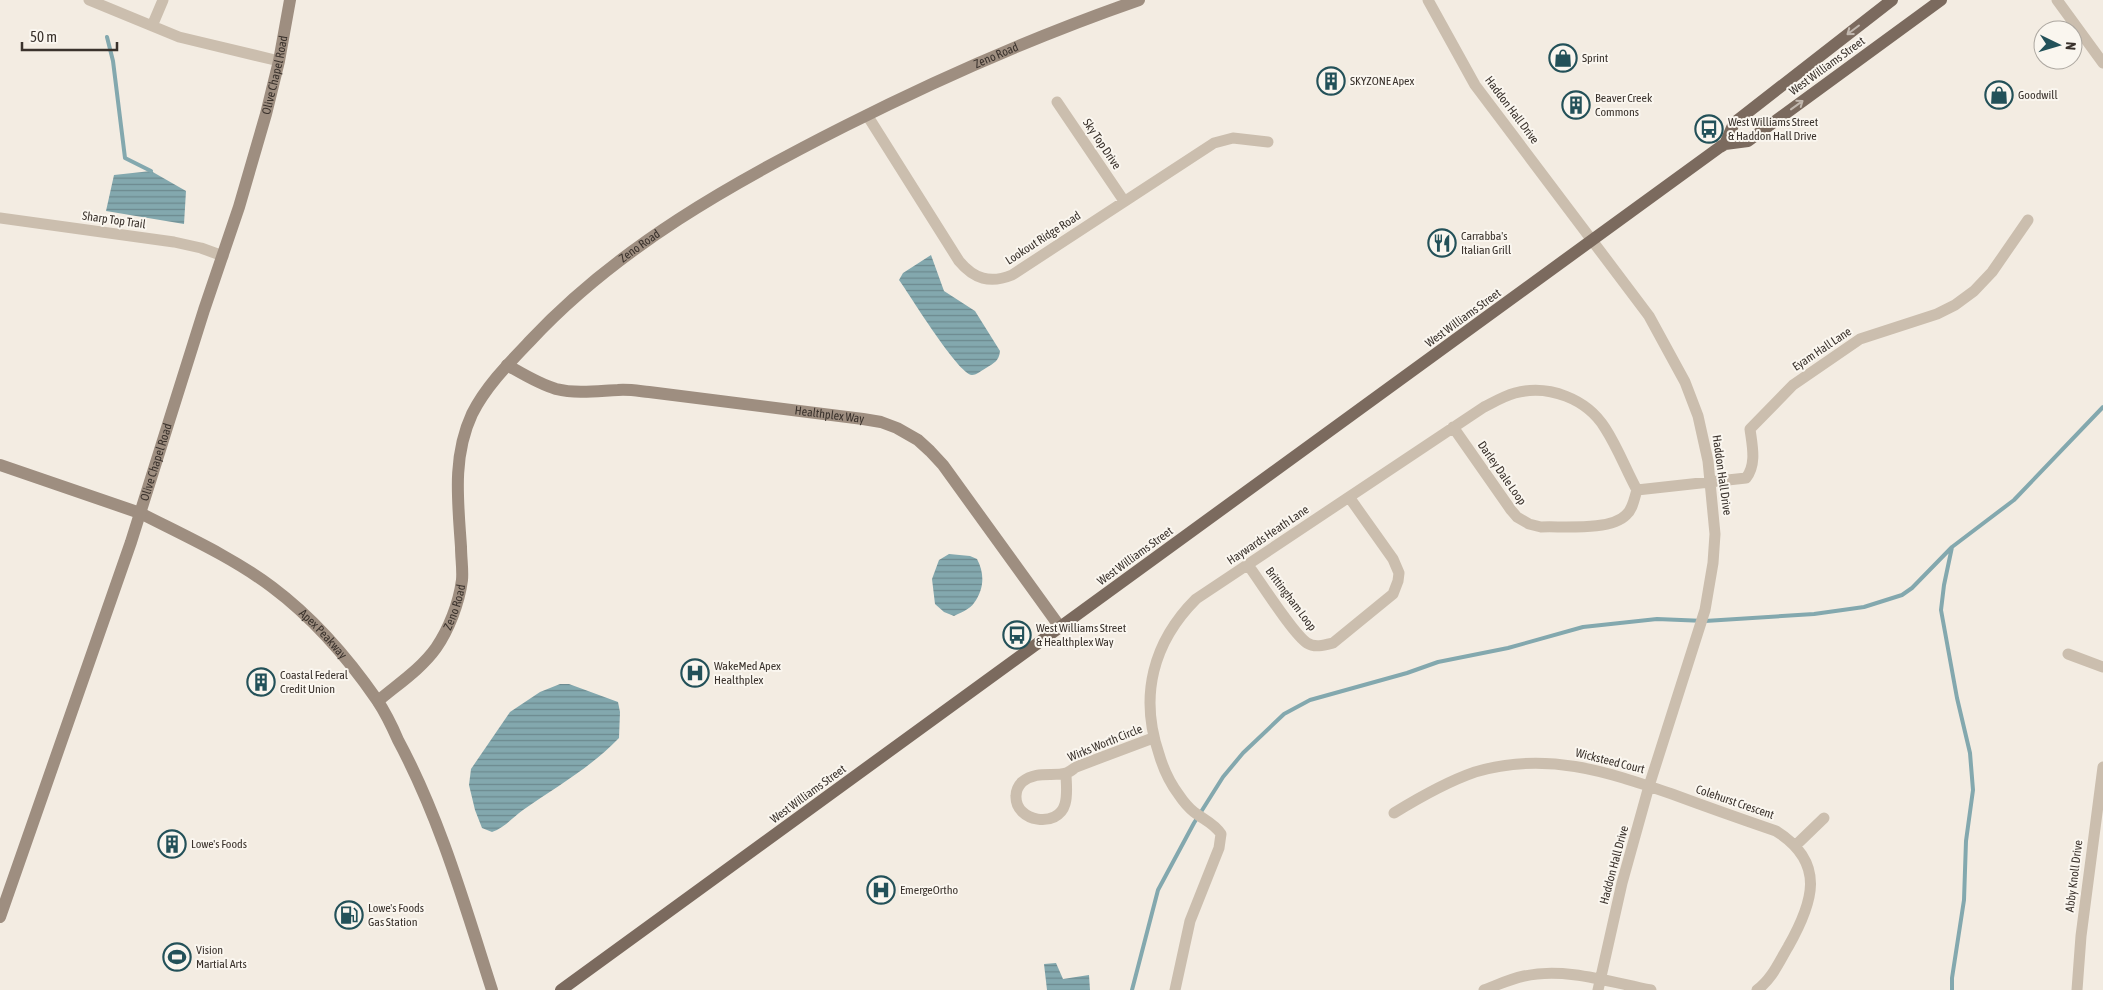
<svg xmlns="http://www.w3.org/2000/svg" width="2103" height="990" font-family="'Asap Condensed',sans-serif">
	<defs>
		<pattern id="water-rules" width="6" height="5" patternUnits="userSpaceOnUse" patternTransform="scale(1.25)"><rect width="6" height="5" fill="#83a8ae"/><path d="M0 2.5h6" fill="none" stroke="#6c898e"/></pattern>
	</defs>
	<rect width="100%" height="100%" fill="#f3ece2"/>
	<path fill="url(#water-rules)" d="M 151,171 L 186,191 L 184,224 L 106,211 L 114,175 Z
		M 931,255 L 944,291 L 975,311 L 1000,351 C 999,361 994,363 986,368 C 982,370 977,375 972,375 C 958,374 910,295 899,280 L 903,273 Z
		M 949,554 L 970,556 L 977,559 C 985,574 984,589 974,603 C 970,609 960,613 954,616 L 944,612 L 935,604 L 932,579 L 939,560 Z
		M 560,684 L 569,684 L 618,702 L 620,712 L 619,738 C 590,768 556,787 523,810 C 512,818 504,828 492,832 L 482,828 L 475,810 L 469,785 L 471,769 L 510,712 L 540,692 Z
		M 1056,963 L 1063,979 L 1089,975 L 1090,990 L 1047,990 L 1044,964 Z"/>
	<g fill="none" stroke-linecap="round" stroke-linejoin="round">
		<path stroke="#83a8ae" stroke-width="4" d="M 107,37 L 113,61 L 125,158 L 151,171
			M 1132,990 L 1158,890 L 1194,823 L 1223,777 L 1243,753 L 1284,714 L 1310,700 L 1407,673 L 1438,662 L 1508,648 L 1583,627 L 1657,619 L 1705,621 L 1814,614 L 1864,607 L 1902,595 L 1912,588 L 1952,547 L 2014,500 L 2103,407
			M 1952,990 L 1952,978 L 1964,900 L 1966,841 L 1973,790 L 1970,753 L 1957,698 L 1941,610 L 1944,585 L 1952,547"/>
		<path stroke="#cbbeae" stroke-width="11" d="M 89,0 L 179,37 L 279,61
			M 1428,0 L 1475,85 L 1649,316 L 1685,382 L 1698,416 L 1708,461 L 1715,534 L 1713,563 L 1705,610 L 1649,786 L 1622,883 L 1598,990
			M 2057,0 L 2103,63
			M 152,26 L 163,0
			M 1057,102 L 1124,201
			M 867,115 L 959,261 C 974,279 990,284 1012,275 L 1214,143 L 1233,138 L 1268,142
			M 0,218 L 174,242 L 201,248 L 223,256
			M 1453,427 L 1511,510 L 1517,517 L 1529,524 L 1541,527 C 1562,526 1611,531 1626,515 C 1633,509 1634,499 1637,490
			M 1248,565 C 1260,581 1293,634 1307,643 C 1315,648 1325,645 1333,643 L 1393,594 L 1398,581 L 1399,573 L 1393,559 L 1349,497
			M 2068,654 L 2103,667
			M 1066,773 C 1066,783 1068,794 1065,804 C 1058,829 1015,822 1016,796 C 1016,791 1018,786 1022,782 C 1037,770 1053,777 1066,773 C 1070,772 1073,769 1076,767 L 1153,738
			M 1394,813 C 1420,797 1446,782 1475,772 C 1545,751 1606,771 1672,794 C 1707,807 1741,819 1776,831 C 1827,863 1813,903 1788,947 C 1779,962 1772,979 1757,990
			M 1795,846 L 1824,818
			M 1175,990 L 1190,921 L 1219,848 L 1221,834 C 1214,823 1204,820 1194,812 C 1189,808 1183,801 1179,795 C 1170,783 1163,768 1159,754 C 1139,696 1153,642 1196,599 L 1484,407 C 1494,402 1504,396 1515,393 C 1549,384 1587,399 1605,428 C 1618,448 1626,470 1637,490 L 1746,478 C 1757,464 1752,445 1750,429 L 1793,385 L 1860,339 L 1937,314 L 1955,305 L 1974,291 L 1992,272 L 2028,220
			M 1484,990 C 1497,985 1510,979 1524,976 C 1565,967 1610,982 1651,990
			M 2077,990 L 2081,936 L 2103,767"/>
		<g stroke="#9e8e80" stroke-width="12">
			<path id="s1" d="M 507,365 C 523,374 539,384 556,389 C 577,394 597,391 618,390 C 628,389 639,391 649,392 L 863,419 L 881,422 L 897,428 L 918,440 L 930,451 L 943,465 L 1060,627"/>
			<path id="s2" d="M 0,465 L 140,513 C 185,536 232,557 272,587 C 312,617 348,658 377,700 C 385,712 392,726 398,740 C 440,818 465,906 492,990"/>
			<path id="s3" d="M 378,701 C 398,684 421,669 436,648 C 449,629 459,603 462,580 C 463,570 461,558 461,547 C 458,502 452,457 472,414 C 486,386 510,362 531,340 C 618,247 732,183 845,126 C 940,78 1038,35 1139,0"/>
			<path id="s4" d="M 0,917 L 131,542 L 204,310 L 239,207 L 266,114 L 279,61 L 290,0"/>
		</g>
		<path stroke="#7b6a5e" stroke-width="12" d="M 1725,144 L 1748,141 L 1941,0
			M 561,990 L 1720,147 L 1725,144 L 1734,123 L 1892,0"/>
	</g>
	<defs><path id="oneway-shaft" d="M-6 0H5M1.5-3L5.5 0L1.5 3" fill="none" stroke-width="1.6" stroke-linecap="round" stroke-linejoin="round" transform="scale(1.25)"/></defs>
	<g stroke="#c1b7ae">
		<use href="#oneway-shaft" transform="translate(1853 30) rotate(143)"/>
		<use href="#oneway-shaft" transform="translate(1797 105) rotate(-36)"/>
	</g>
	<defs>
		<g id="shop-ring" transform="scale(1.4375)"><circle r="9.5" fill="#faf6ef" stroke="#235159" stroke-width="1.5"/><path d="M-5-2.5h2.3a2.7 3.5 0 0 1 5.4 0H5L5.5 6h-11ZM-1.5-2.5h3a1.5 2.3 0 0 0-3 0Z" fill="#235159"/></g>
		<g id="building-ring" transform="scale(1.4375)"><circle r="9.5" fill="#faf6ef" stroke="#235159" stroke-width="1.5"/><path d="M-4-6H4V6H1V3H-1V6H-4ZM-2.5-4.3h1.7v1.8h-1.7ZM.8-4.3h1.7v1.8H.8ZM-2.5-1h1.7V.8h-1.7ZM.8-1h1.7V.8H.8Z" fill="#235159"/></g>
		<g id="bus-ring" transform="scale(1.4375)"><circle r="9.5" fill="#faf6ef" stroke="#235159" stroke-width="1.5"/><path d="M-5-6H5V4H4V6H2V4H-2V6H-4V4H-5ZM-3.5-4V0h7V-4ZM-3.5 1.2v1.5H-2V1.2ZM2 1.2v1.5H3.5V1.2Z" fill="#235159"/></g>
		<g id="restaurant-ring" transform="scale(1.4375)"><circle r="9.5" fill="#faf6ef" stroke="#235159" stroke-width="1.5"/><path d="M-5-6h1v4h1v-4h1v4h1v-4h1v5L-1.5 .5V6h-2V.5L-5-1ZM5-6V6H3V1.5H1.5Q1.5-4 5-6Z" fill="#235159"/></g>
		<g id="hospital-ring" transform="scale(1.4375)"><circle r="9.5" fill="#faf6ef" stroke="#235159" stroke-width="1.5"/><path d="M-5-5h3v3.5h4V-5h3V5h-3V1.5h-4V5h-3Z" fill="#235159"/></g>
		<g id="fuel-ring" transform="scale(1.4375)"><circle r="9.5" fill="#faf6ef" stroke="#235159" stroke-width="1.5"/><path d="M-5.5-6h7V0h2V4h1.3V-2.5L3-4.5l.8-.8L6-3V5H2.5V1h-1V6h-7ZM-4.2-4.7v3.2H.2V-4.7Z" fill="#235159"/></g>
		<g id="stadium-ring" transform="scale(1.4375)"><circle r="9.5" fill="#faf6ef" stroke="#235159" stroke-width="1.5"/><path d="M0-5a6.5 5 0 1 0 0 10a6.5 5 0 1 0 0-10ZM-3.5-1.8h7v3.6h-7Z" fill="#235159"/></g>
	</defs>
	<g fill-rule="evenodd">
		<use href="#shop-ring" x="1563" y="58"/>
		<use href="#building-ring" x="1331" y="81"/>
		<use href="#shop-ring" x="1999" y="95"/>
		<use href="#building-ring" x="1576" y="105"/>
		<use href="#bus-ring" x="1709" y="129"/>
		<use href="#restaurant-ring" x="1442" y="243"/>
		<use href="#bus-ring" x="1017" y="635"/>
		<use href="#hospital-ring" x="695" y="673"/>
		<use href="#building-ring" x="261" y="682"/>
		<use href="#building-ring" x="172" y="844"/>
		<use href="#hospital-ring" x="881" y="890"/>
		<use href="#fuel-ring" x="349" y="915"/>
		<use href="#stadium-ring" x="177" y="957"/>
	</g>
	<g text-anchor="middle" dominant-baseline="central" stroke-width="4" stroke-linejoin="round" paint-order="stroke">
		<g font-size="12" fill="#3a322c" stroke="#faf6ef">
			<text stroke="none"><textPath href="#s3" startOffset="964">Zeno Road</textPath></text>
			<text transform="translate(1827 66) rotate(-36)">West Williams Street</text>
			<text stroke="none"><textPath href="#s4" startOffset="886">Olive Chapel Road</textPath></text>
			<text transform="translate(1512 110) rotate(53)">Haddon Hall Drive</text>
			<text transform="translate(1102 144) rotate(56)">Sky Top Drive</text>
			<text transform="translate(114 220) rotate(8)">Sharp Top Trail</text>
			<text transform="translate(1043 238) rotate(-33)">Lookout Ridge Road</text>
			<text stroke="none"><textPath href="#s3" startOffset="559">Zeno Road</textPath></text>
			<text transform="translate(1463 318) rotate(-36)">West Williams Street</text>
			<text transform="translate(1822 349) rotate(-34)">Eyam Hall Lane</text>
			<text stroke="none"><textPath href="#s1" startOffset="330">Healthplex Way</textPath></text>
			<text stroke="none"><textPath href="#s4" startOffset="481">Olive Chapel Road</textPath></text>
			<text transform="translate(1502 473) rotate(55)">Darley Dale Loop</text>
			<text transform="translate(1722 475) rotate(82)">Haddon Hall Drive</text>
			<text transform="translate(1268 535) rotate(-34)">Haywards Heath Lane</text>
			<text transform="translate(1135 556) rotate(-36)">West Williams Street</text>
			<text transform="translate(1291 599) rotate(53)">Brittingham Loop</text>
			<text stroke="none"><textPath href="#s3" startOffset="124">Zeno Road</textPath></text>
			<text stroke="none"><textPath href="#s2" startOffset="369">Apex Peakway</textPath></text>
			<text transform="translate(1105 743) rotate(-22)">Wirks Worth Circle</text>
			<text transform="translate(1610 761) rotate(14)">Wicksteed Court</text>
			<text transform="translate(808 794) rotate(-36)">West Williams Street</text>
			<text transform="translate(1735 802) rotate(19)">Colehurst Crescent</text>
			<text transform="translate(1614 865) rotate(-75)">Haddon Hall Drive</text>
			<text transform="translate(2074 876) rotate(-83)">Abby Knoll Drive</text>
		</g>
		<g font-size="12" fill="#3a322c" stroke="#faf6ef" text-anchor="start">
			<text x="1582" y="58">Sprint</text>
			<text x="1350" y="81">SKYZONE Apex</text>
			<text x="2018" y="95">Goodwill</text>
			<text x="1595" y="98">Beaver Creek<tspan x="1595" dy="14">Commons</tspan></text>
			<text x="1728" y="122">West Williams Street<tspan x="1728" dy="14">&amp; Haddon Hall Drive</tspan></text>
			<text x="1461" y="236">Carrabba's<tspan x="1461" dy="14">Italian Grill</tspan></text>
			<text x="1036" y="628">West Williams Street<tspan x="1036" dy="14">&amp; Healthplex Way</tspan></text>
			<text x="714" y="666">WakeMed Apex<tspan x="714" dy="14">Healthplex</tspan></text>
			<text x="280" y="675">Coastal Federal<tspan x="280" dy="14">Credit Union</tspan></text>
			<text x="191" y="844">Lowe's Foods</text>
			<text x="900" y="890">EmergeOrtho</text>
			<text x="368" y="908">Lowe's Foods<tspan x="368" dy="14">Gas Station</tspan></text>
			<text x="196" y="950">Vision<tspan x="196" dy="14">Martial Arts</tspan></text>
		</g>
	</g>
	<g transform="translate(2058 45) rotate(95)"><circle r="24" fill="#faf6ef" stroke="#ada8a1"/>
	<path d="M0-4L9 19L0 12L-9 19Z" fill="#235159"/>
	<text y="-8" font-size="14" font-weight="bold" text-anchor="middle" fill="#3a322c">N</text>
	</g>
	<path d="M22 42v8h95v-8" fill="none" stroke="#3a322c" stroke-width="2.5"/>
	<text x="30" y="42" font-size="15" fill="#3a322c" stroke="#faf6ef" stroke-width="4" paint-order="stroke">50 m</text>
</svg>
